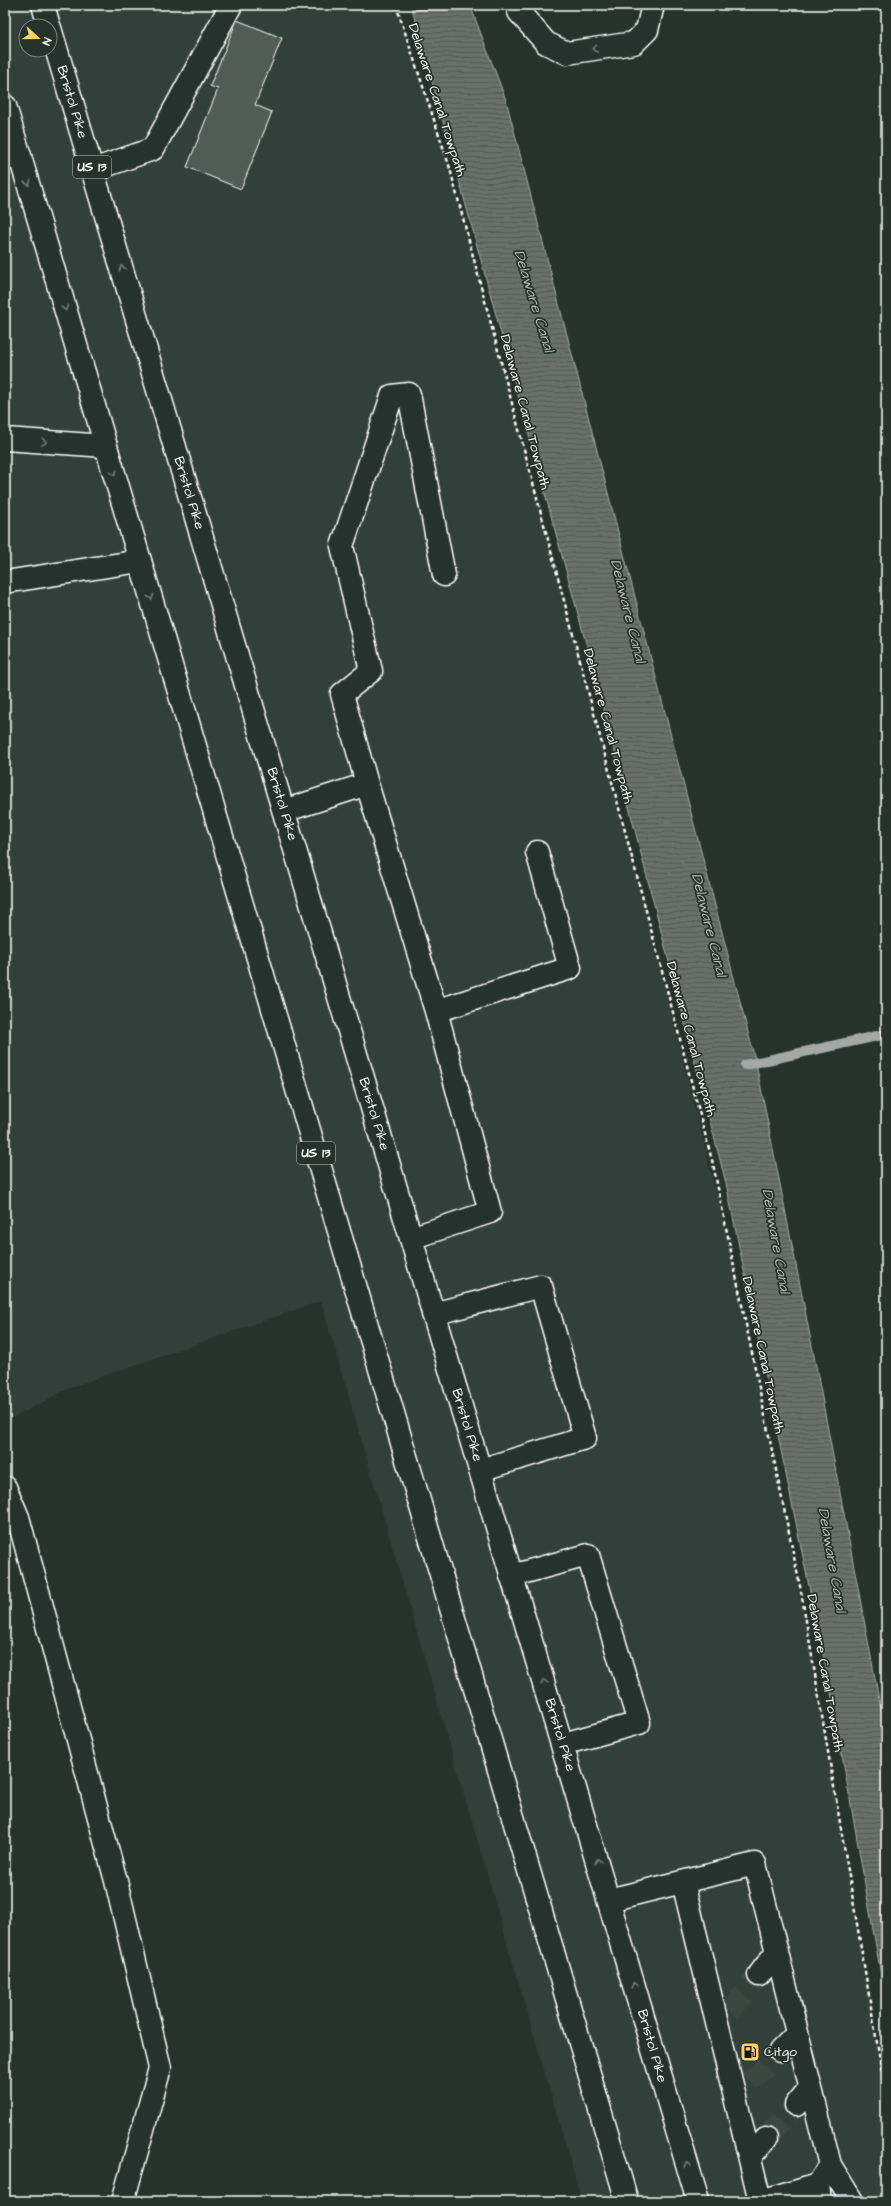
<svg xmlns="http://www.w3.org/2000/svg" width="891" height="2206" font-family="'Architects Daughter',sans-serif">
	<defs>
		<pattern id="water-rules" width="6" height="5" patternUnits="userSpaceOnUse"><rect width="6" height="5" fill="#67706c"/><path d="M0 2.5h6" fill="none" stroke="#575a59"/></pattern>
	</defs>
	<rect width="100%" height="100%" fill="#26332d"/>
	<filter id="ink" filterUnits="userSpaceOnUse"><feTurbulence type="fractalNoise" baseFrequency=".025" numOctaves="2"/><feDisplacementMap in="SourceGraphic" scale="8" xChannelSelector="R" yChannelSelector="G"/><feConvolveMatrix kernelMatrix="1 2 1 2 8 2 1 2 1" color-interpolation-filters="sRGB"/></filter>
	<g filter="url(#ink)">
		<path fill="#333f3a" fill-rule="evenodd" d="M 5,5 L 396,5 L 449,165 L 588,688 L 733,1258 L 811,1652 L 886,2093 L 886,2201 L 582,2201 L 321,1301 L 71,1387 L 5,1422 ZM 26,26 L 50,26 L 50,50 L 26,50 Z"/>
		<path fill="url(#water-rules)" stroke="#a4a9a7" d="M 411,5 L 470,5 L 506,100 L 756,1063 L 816,1366 L 886,1736 L 886,2003 L 832,1698 L 726,1183 L 598,687 Z"/>
		<g fill="none" stroke-linecap="round" stroke-linejoin="round">
			<path stroke="#a4a9a7" stroke-width="10" d="M 745,1065 L 886,1034"/>
		</g>
		<path fill="#515c57" stroke="#fff" d="M 237,20 L 282,38 L 255,105 L 272,112 L 241,189 L 187,167 L 218,89 L 210,86 Z"/>
		<g fill="none" stroke-linecap="round" stroke-linejoin="round">
			<path stroke="#3c4742" stroke-width="22" stroke-dasharray="22 11" stroke-linecap="butt" d="M 730,2011 L 759,1975
				M 750,2082 L 780,2051
				M 766,2139 L 796,2105"/>
			<g stroke="#fff" stroke-width="25">
				<path id="minor" d="M 518,5 L 519,12 L 546,43 L 567,53 L 634,43 L 647,30 L 653,5
					M 5,159 L 20,156
					M 93,170 L 153,149 L 231,5
					M 5,439 L 106,446
					M 5,582 L 140,561
					M 367,784 L 342,694 L 371,671 L 342,546 L 392,396 L 409,394 L 444,575
					M 284,811 L 367,784 L 436,1011 L 490,1212 L 411,1238
					M 436,1011 L 570,968 L 537,852
					M 433,1314 L 541,1286 L 585,1438 L 480,1470
					M 5,1487 L 18,1517 L 116,1881 L 160,2068 L 123,2201
					M 511,1576 L 588,1555 L 639,1723 L 563,1744
					M 683,1882 L 760,2201
					M 609,1900 L 755,1864 L 830,2165 L 818,2185 L 820,2201
					M 759,1975 L 777,1951
					M 780,2051 L 797,2034
					M 796,2105 L 810,2088
					M 750,2157 L 766,2139
					M 830,2165 L 852,2201
					M 764,2201 L 818,2185"/>
			</g>
			<g stroke="#fff" stroke-width="25">
				<path id="highway" d="M 43,5 L 49,26
					M 50,28 L 698,2201
					M 5,106 L 627,2201"/>
			</g>
			<path stroke="#fff" stroke-width="2.5" stroke-dasharray="4 3" stroke-linecap="butt" d="M 396,5 L 449,165 L 713,1164 L 801,1591 L 886,2096"/>
			<use href="#minor" stroke="#26332d" stroke-width="22"/>
			<use href="#highway" stroke="#26332d" stroke-width="22"/>
		</g>
		<defs><path id="oneway-chevron" d="M-2-3.5L2.5 0L-2 3.5" fill="none" stroke-width="1.6" stroke-linecap="round" stroke-linejoin="round"/></defs>
		<g stroke="#727a76">
			<use href="#oneway-chevron" transform="translate(595 49) rotate(172)"/>
			<use href="#oneway-chevron" transform="translate(28 183) rotate(73)"/>
			<use href="#oneway-chevron" transform="translate(122 268) rotate(-107)"/>
			<use href="#oneway-chevron" transform="translate(65 308) rotate(73)"/>
			<use href="#oneway-chevron" transform="translate(44 442) rotate(4)"/>
			<use href="#oneway-chevron" transform="translate(114 473) rotate(73)"/>
			<use href="#oneway-chevron" transform="translate(151 597) rotate(73)"/>
			<use href="#oneway-chevron" transform="translate(544 1682) rotate(-107)"/>
			<use href="#oneway-chevron" transform="translate(598 1861) rotate(-106)"/>
			<use href="#oneway-chevron" transform="translate(634 1985) rotate(-106)"/>
			<use href="#oneway-chevron" transform="translate(687 2164) rotate(-106)"/>
		</g>
	</g>
	<defs>
		<g id="fuel-square" transform="scale(1)"><rect x="-9" y="-9" width="18" height="18" rx="4" fill="#ffd166" stroke="#26332d"/><path d="M-5.5-6h7V0h2V4h1.3V-2.5L3-4.5l.8-.8L6-3V5H2.5V1h-1V6h-7ZM-4.2-4.7v3.2H.2V-4.7Z" fill="#111"/></g>
	</defs>
	<g fill-rule="evenodd">
		<use href="#fuel-square" x="750" y="2052"/>
	</g>
	<g text-anchor="middle" dominant-baseline="central" stroke-width="3.5" stroke-linejoin="round" paint-order="stroke">
		<g fill="#26332d" stroke="#bec2c0" stroke-width="1">
			<rect x="73" y="156" width="38" height="22" rx="3"/>
			<rect x="297" y="1142" width="38" height="22" rx="3"/>
		</g>
		<g font-size="13" font-weight="bold" fill="#fff">
			<text x="92" y="167">US 13</text>
			<text x="316" y="1153">US 13</text>
		</g>
		<g font-size="14" fill="#fff" stroke="#26332d">
			<text transform="translate(437 100) rotate(72)">Delaware Canal Towpath</text>
			<text transform="translate(72 102) rotate(73)">Bristol Pike</text>
			<text transform="translate(525 412) rotate(75)">Delaware Canal Towpath</text>
			<text transform="translate(189 493) rotate(73)">Bristol Pike</text>
			<text transform="translate(608 726) rotate(75)">Delaware Canal Towpath</text>
			<text transform="translate(282 804) rotate(73)">Bristol Pike</text>
			<text transform="translate(691 1039) rotate(75)">Delaware Canal Towpath</text>
			<text transform="translate(374 1114) rotate(73)">Bristol Pike</text>
			<text transform="translate(763 1355) rotate(78)">Delaware Canal Towpath</text>
			<text transform="translate(467 1425) rotate(73)">Bristol Pike</text>
			<text transform="translate(825 1673) rotate(80)">Delaware Canal Towpath</text>
			<text transform="translate(560 1735) rotate(73)">Bristol Pike</text>
			<text transform="translate(652 2046) rotate(74)">Bristol Pike</text>
		</g>
		<g font-size="14" fill="#fff" stroke="#26332d" text-anchor="start">
			<text x="764" y="2052">Citgo</text>
		</g>
		<g font-size="15" font-style="italic" fill="#b3b8b6" stroke="#26332d">
			<text transform="translate(534 301) rotate(73)">Delaware Canal</text>
			<text transform="translate(628 611) rotate(76)">Delaware Canal</text>
			<text transform="translate(709 925) rotate(76)">Delaware Canal</text>
			<text transform="translate(776 1241) rotate(80)">Delaware Canal</text>
			<text transform="translate(832 1560) rotate(80)">Delaware Canal</text>
		</g>
	</g>
	<rect width="891" height="2206" fill="none" stroke="#26332d" stroke-width="20"/>
	<rect x="10" y="10" width="871" height="2186" fill="none" stroke="#fff" stroke-width="1.5" filter="url(#ink)"/>
	<g transform="translate(38 38) rotate(111)"><circle r="19" fill="#26332d" stroke="#7d8581"/>
	<path d="M0-3L7 15L0 10L-7 15Z" fill="#ffd166"/>
	<text y="-6" font-size="11" font-weight="bold" text-anchor="middle" fill="#ffffff">N</text>
	</g>
</svg>
